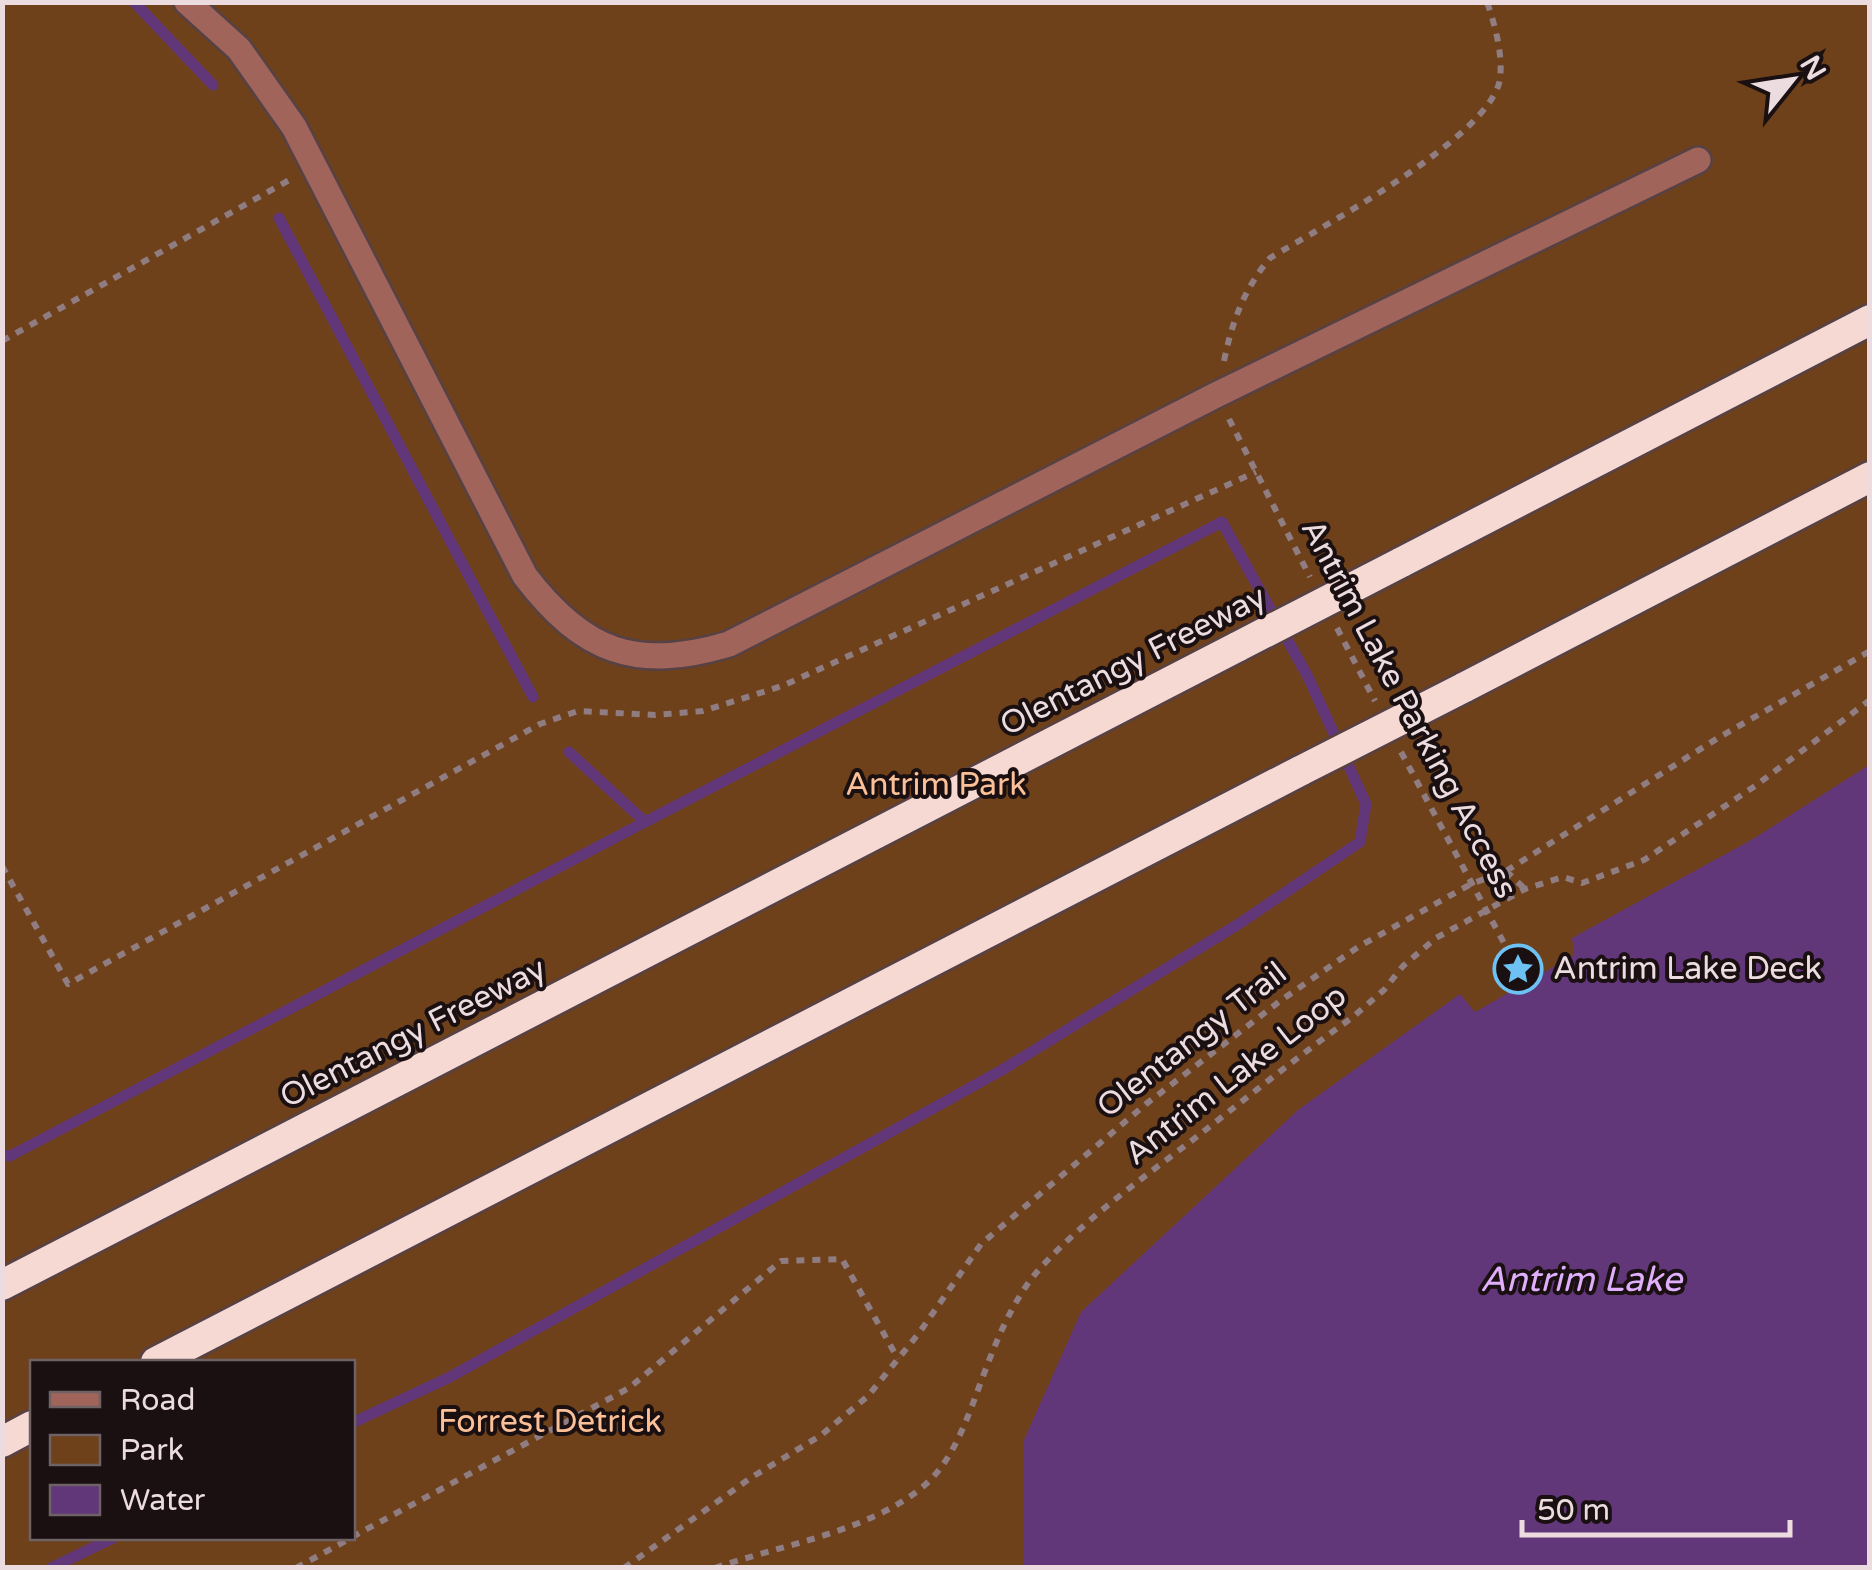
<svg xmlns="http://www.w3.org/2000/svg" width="1872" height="1570" font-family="'Varela Round',sans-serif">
	<rect width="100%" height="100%" fill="#392328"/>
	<path fill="#6f411b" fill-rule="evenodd" d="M 3,3 L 1869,3 L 1869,1567 L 3,1568 ZM 32,1362 L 352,1362 L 352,1538 L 32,1538 Z"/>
	<path fill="#623779" d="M 1869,765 L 1869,1567 L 1024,1567 L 1024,1440 L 1081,1312 L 1298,1110 L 1460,994 L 1475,1012 L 1574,955 L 1572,938 L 1753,839 Z"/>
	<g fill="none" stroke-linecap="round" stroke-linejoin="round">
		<path stroke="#623779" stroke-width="11" d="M 134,2 L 213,85
			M 279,218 L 533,697
			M 2,1155 L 10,1156 L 645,822
			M 352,1423 L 450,1377 L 1002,1070 L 1240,923 L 1360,842 L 1366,804 L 1308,677 L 1222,522 L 645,822 L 569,752
			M 51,1568 L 113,1538"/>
		<g stroke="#564145" stroke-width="30">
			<path id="minor" d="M 187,2 L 239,49 L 294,127 L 525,576 C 583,652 636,672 729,644 L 1216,395 L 1698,160"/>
		</g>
		<g stroke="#564145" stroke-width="35">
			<path id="highway" d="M 1400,563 L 1870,320
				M 1463,688 L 1870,477
				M 2,1285 L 1239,646
				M 156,1362 L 1302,770
				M 2,1442 L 32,1426"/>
		</g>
		<path stroke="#907d81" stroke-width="6" stroke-dasharray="8 8" stroke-linecap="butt" d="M 2,341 L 291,179
			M 1224,361 C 1232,322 1244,289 1270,258 C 1321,227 1491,137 1500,79 C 1503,54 1495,25 1487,2
			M 1229,419 L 1310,577
			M 1337,628 L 1375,701
			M 1401,752 L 1518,969
			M 2,866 L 68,984 L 540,724 L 578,711 L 655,715 L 703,711 L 782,686 L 1256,472
			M 1506,871 L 1525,889
			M 352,1537 L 629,1388 L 781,1261 L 842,1259 L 898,1359
			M 296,1568 L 351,1538
			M 624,1568 L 752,1477 L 820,1436 L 868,1396 L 919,1333 L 981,1244 L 1146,1104 L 1280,1001 L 1358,947 L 1471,884 L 1506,871 L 1718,738 L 1870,651
			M 715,1568 C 780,1545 873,1531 926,1484 C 949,1463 961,1434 972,1406 C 990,1358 1008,1302 1044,1264 C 1087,1218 1140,1180 1190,1142 C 1244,1100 1297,1057 1353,1017 L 1384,990 L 1403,966 L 1436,938 L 1525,889 L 1563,877 L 1582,883 L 1644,860 L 1755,786 L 1870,700"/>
		<use href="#minor" stroke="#a0645a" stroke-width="25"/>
		<use href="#highway" stroke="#f7d9d3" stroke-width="30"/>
		<g stroke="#564145" stroke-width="35" stroke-linecap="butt">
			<path id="highway-bridge" d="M 1239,646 L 1400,563
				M 1302,770 L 1463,688"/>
		</g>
		<use href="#highway-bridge" stroke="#f7d9d3" stroke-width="30"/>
	</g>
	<defs>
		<g id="sight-ring" transform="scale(2.5)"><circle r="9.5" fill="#1a1012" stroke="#6dc2f3" stroke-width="1.5"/><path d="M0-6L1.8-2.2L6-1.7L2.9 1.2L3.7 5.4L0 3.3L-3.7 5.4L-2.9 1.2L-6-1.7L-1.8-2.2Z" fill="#6dc2f3"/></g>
	</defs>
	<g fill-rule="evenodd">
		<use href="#sight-ring" x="1518" y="969"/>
	</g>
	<g text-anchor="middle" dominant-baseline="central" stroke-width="8" stroke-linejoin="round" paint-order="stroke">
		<g font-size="32" fill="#ecdcdf" stroke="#1a1012">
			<text transform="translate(1133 661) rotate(-27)">Olentangy Freeway</text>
			<text transform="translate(1409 709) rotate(62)">Antrim Lake Parking Access</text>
			<text transform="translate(413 1033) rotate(-27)">Olentangy Freeway</text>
			<text transform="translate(1192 1040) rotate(-38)">Olentangy Trail</text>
			<text transform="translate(1236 1075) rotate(-38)">Antrim Lake Loop</text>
		</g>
		<g font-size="32" fill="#fbc097" stroke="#1a1012">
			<text x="936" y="785">Antrim Park</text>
			<text x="550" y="1422">Forrest Detrick</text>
		</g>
		<g font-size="32" fill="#ecdcdf" stroke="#1a1012" text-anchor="start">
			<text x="1553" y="969">Antrim Lake Deck</text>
		</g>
		<g font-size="35" font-style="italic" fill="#e0affc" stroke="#1a1012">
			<text x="1581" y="1280">Antrim Lake</text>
		</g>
	</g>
	<rect width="1872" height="1570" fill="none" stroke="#ecdcdf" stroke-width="10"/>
	<rect x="30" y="1360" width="325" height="180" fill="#1a1012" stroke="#6e6264" stroke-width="2.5"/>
	<rect x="50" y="1392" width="50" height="15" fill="#a0645a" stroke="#6e6264" stroke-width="2.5"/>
	<text x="120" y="1410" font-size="30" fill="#ecdcdf">Road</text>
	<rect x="50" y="1435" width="50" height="30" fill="#6f411b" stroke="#6e6264" stroke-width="2.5"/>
	<text x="120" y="1460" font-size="30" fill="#ecdcdf">Park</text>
	<rect x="50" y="1485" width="50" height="30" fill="#623779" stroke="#6e6264" stroke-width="2.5"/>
	<text x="120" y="1510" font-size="30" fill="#ecdcdf">Water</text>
	<g transform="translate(1792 80) rotate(60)" stroke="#1a1012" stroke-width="8" paint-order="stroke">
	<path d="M0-8L18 38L0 25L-18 38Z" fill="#ecdcdf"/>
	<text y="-15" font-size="28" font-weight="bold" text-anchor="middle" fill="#ecdcdf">N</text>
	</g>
	<path d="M1522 1520v15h268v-15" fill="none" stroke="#ecdcdf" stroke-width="5"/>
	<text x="1537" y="1520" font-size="30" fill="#ecdcdf" stroke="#1a1012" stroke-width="8" paint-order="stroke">50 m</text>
</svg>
